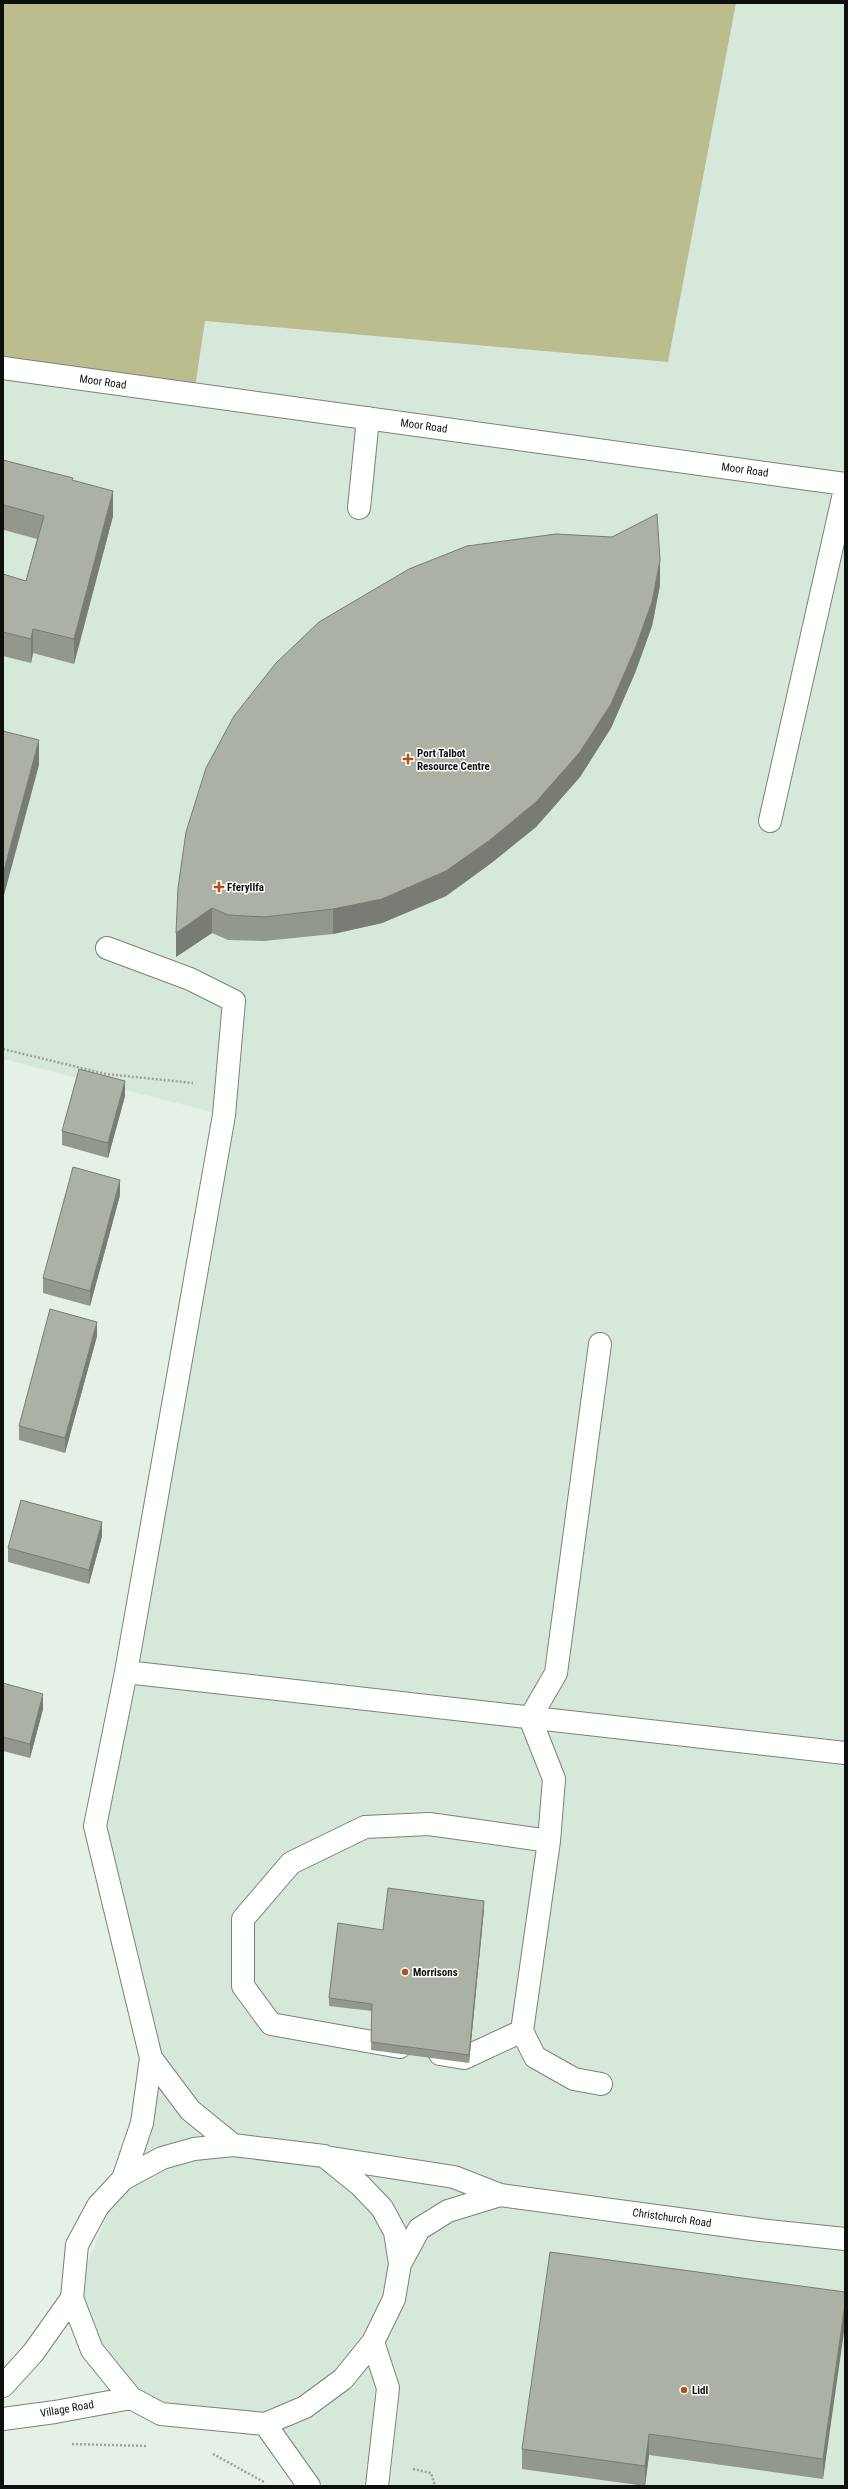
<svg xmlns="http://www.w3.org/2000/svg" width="848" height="2489" font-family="'Roboto Condensed',sans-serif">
	<rect width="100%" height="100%" fill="#e5f0e7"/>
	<path fill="#d6e8d9" d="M 3,3 L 845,3 L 845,2486 L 297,2486 L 265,2424 L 131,2398 L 72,2298 L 123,2179 L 151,2058 L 95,1826 L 224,1115 L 3,1059 Z"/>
	<path fill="#bcbd8f" d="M 3,3 L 736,3 L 668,362 L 205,321 L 194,394 L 3,368 Z"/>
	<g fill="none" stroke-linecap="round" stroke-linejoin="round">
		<g stroke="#79837a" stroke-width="24">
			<path id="minor" d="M 3,368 L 845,484
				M 359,508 L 368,418
				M 770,821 L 845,489
				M 107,948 L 190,979 L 234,1001 L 224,1115 L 126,1672 L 95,1826 L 151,2058 L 142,2123 L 123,2179 L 98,2206 L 77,2245 L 72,2298 L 92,2350 L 131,2398 L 161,2414 L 265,2424 L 305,2407 L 343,2379 L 373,2342 L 394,2299 L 400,2264 L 395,2232 L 382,2208 L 360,2185 L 324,2156 L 233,2145 L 194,2149 L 162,2158 L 123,2179
				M 600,1344 L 556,1673 L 530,1718 L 554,1779 L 549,1841 L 522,2031 L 535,2057 L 574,2079 L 601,2084
				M 126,1672 L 845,1753
				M 400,2047 L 271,2024 L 243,1986 L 243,1919 L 291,1863 L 365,1827 L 429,1824 L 549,1841
				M 440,2054 L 464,2058 L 522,2031
				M 151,2058 L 190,2110 L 233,2145
				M 325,2157 L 454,2177 L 500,2195 L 760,2230 L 845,2239
				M 400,2264 L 419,2229 L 448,2211 L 500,2195
				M 373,2342 L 388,2388 L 377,2486
				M 3,2386 L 33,2353 L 72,2298
				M 3,2419 L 55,2412 L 131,2398
				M 265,2424 L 309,2486"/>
		</g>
		<path stroke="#9ba39c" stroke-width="2.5" stroke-dasharray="2 2" stroke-linecap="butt" d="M 3,1049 L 106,1074 L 193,1083
			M 72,2444 L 147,2446
			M 213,2454 L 264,2482
			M 413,2469 L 431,2473 L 435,2486"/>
		<use href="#minor" stroke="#fff" stroke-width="22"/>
	</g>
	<path fill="#93988e" d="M 3,460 L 73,481 L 113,516 L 74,664 L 33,653 L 31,663 L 3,656 L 3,574 L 26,581 L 37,539 L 4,530 L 3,534 Z
		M 660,585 L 652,626 L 635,673 L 611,728 L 580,777 L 536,827 L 490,864 L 446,896 L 382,923 L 333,934 L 264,941 L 228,940 L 212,933 L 176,957 L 176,933 Z
		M 125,1096 L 108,1158 L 62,1145 L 62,1131 Z
		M 120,1195 L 90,1306 L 43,1293 L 43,1278 Z
		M 97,1336 L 65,1453 L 19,1440 L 19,1426 Z
		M 102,1536 L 89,1584 L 8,1562 L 8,1548 Z
		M 3,1683 L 43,1709 L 30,1758 L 3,1751 Z
		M 484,1909 L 469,2063 L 371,2050 L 372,2011 L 329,2006 L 329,1998 L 383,1930 Z
		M 845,2292 L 823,2479 L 649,2455 L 645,2486 L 522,2469 L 522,2449 Z"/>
	<path fill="#787c74" d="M 113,491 L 113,516 L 74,664 L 74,639 Z
		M 4,505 L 4,530 L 3,534 L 3,509 Z
		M 660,560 L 660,585 L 652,626 L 635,673 L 611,728 L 580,777 L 536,827 L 490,864 L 446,896 L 382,923 L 333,934 L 333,909 Z
		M 33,629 L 33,653 L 31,663 L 31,639 Z
		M 39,740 L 39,765 L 3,899 L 3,874 Z
		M 212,908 L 212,933 L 176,957 L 176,933 Z
		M 125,1081 L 125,1096 L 108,1158 L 108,1143 Z
		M 120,1180 L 120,1195 L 90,1306 L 90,1291 Z
		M 97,1322 L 97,1336 L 65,1453 L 65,1438 Z
		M 102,1522 L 102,1536 L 89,1584 L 89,1570 Z
		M 43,1694 L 43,1709 L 30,1758 L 30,1744 Z
		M 484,1901 L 484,1909 L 469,2063 L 469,2055 Z
		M 845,2304 L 845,2325 L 823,2479 L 823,2459 Z
		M 649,2434 L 649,2455 L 645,2486 L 645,2466 Z"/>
	<path fill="#abb1a5" stroke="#787c74" d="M 3,460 L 73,478 L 72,480 L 113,491 L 74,639 L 33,629 L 31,639 L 3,632 L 3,574 L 26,581 L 44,516 L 4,505 L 3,509 Z
		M 657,514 L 660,560 L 652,602 L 635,649 L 611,704 L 580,752 L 536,802 L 490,840 L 446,871 L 382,899 L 333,909 L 264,917 L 228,915 L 212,908 L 176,933 L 178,888 L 186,832 L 206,768 L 234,716 L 276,663 L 319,622 L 409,569 L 467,546 L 556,534 L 612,537 Z
		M 3,731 L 39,740 L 3,874 Z
		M 79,1069 L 125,1081 L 108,1143 L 62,1131 Z
		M 73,1167 L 120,1180 L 90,1291 L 43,1278 Z
		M 50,1309 L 97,1322 L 65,1438 L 19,1426 Z
		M 21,1500 L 102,1522 L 89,1570 L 8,1548 Z
		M 3,1683 L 43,1694 L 30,1744 L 3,1737 Z
		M 388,1888 L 484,1901 L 469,2055 L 371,2042 L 372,2004 L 329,1998 L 338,1923 L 383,1930 Z
		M 550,2252 L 845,2292 L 845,2304 L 823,2459 L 649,2434 L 645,2466 L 522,2449 Z"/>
	<g fill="#b35015" stroke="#fff" stroke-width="1.5">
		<path d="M406 753h4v4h4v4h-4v4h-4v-4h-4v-4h4z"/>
		<path d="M217 881h4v4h4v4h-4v4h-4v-4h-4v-4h4z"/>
		<circle cx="405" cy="1972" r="4"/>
		<circle cx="684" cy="2390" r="4"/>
	</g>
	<g text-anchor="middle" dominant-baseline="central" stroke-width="3" stroke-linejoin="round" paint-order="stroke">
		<g font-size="11" fill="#0d100d" stroke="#fff">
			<text transform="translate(103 382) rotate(8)">Moor Road</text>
			<text transform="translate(424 426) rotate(8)">Moor Road</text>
			<text transform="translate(745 470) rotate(8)">Moor Road</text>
			<text transform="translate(672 2218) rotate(8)">Christchurch Road</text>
			<text transform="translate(67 2409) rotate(-10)">Village Road</text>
		</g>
		<g font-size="11" font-weight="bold" fill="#0d100d" stroke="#fff" text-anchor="start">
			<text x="417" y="753">Port Talbot<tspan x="417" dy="13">Resource Centre</tspan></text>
			<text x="227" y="887">Fferyllfa</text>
			<text x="413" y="1972">Morrisons</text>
			<text x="692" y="2390">Lidl</text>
		</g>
	</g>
	<rect width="848" height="2489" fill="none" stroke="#0d100d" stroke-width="8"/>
</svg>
